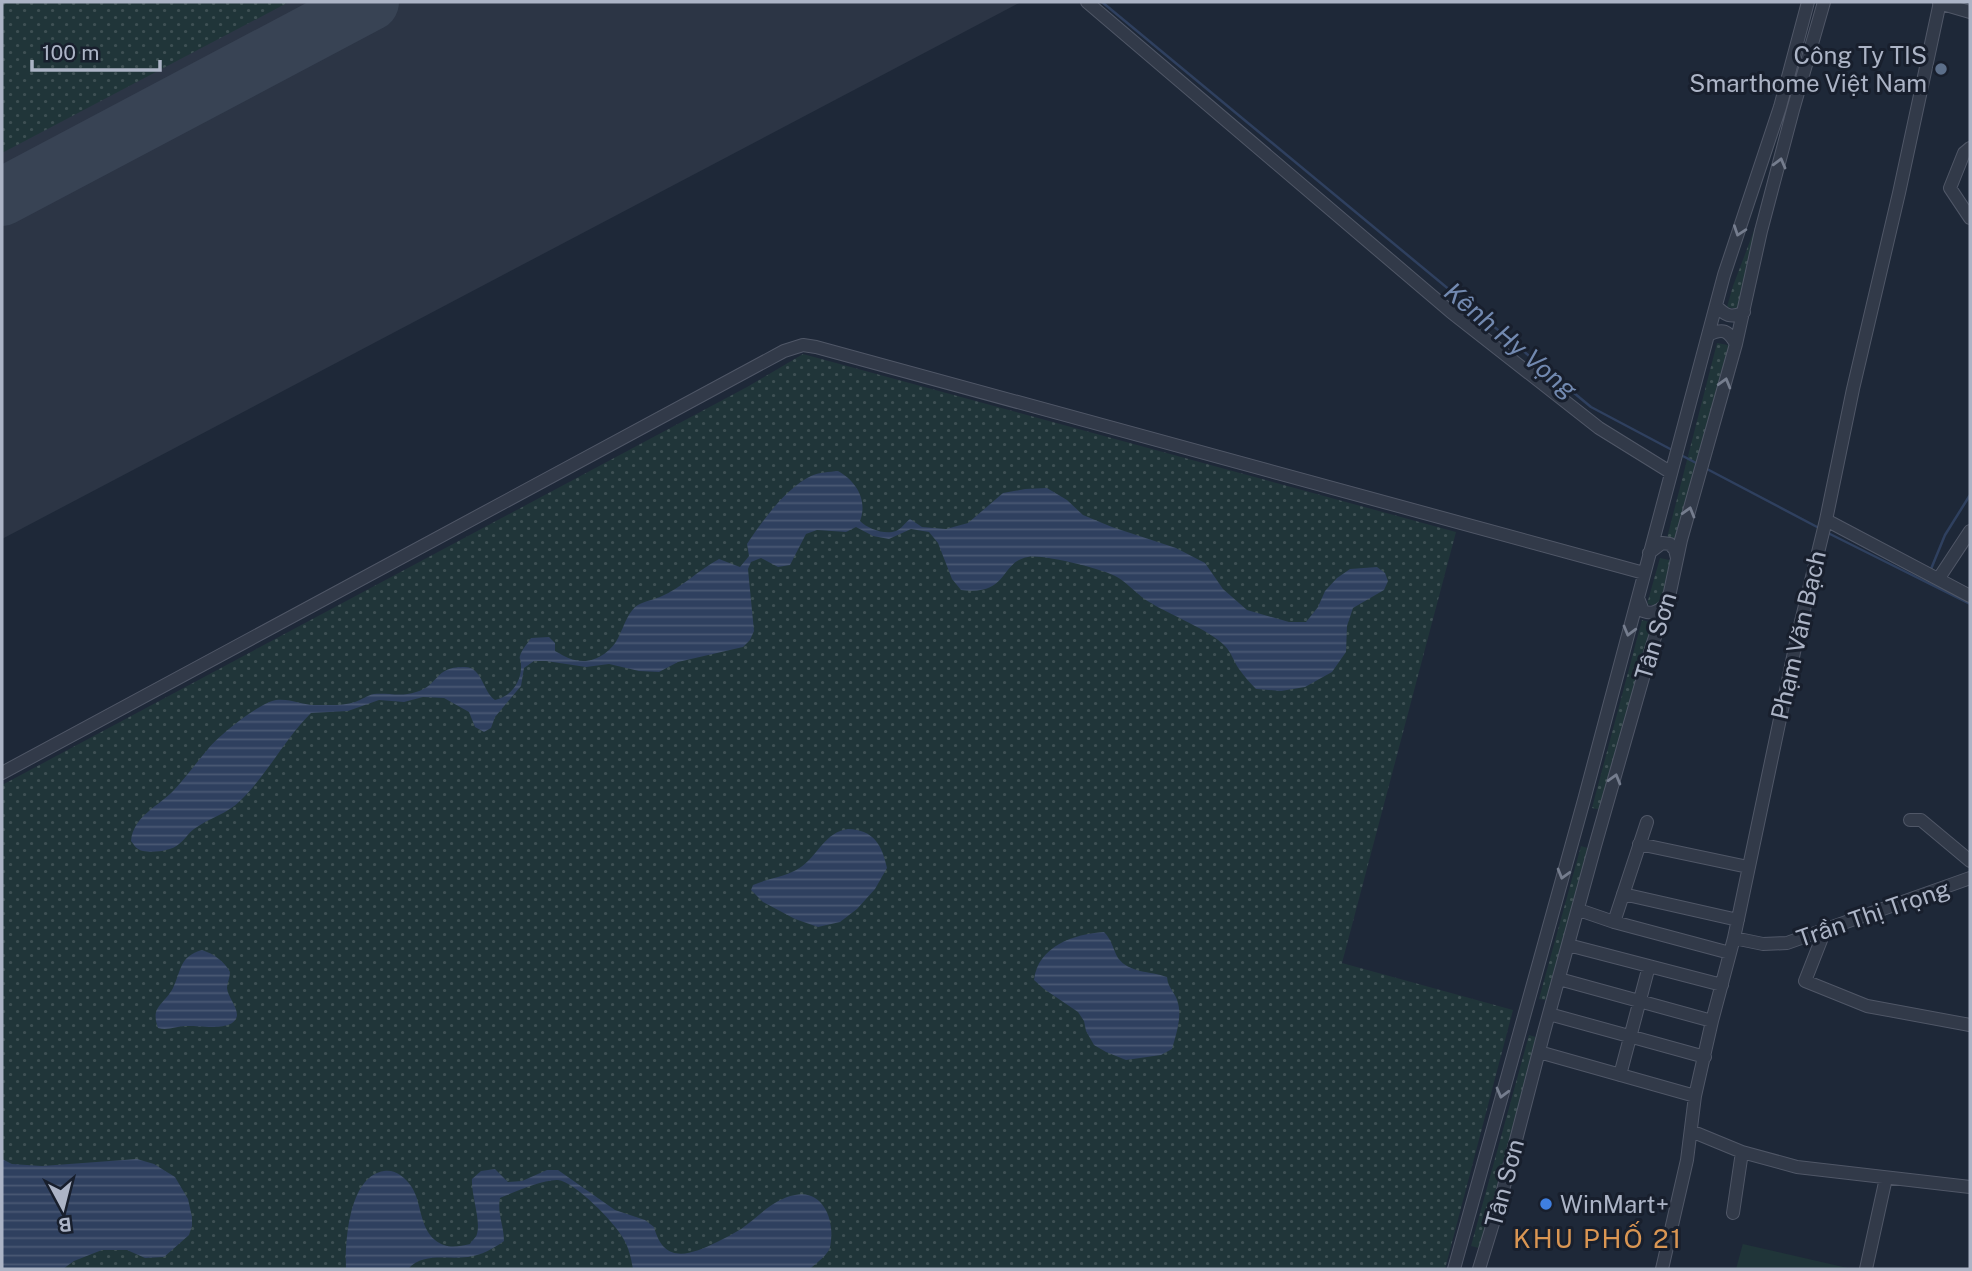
<svg xmlns="http://www.w3.org/2000/svg" width="1972" height="1271" font-family="'Public Sans',sans-serif">
	<defs>
		<pattern id="grass-dots" width="8" height="8" patternUnits="userSpaceOnUse" patternTransform="scale(1.75)"><rect width="8" height="8" fill="#203539"/><path d="M2 2h.1M6 6h.1" fill="none" stroke="#3e5054" stroke-width="1.8" stroke-linecap="round"/></pattern>
		<pattern id="water-rules" width="6" height="5" patternUnits="userSpaceOnUse" patternTransform="scale(1.75)"><rect width="6" height="5" fill="#2f405f"/><path d="M0 2.5h6" fill="none" stroke="#4a5974"/></pattern>
	</defs>
	<rect width="100%" height="100%" fill="#1e2838"/>
	<path fill="#2c3545" d="M 2,2 L 1021,2 L 2,539 Z"/>
	<path fill="url(#grass-dots)" d="M 2,2 L 289,2 L 2,153 Z
		M 1775,175 L 1743,310 L 1727,307 L 1733,286 Z
		M 1717,343 L 1733,346 L 1681,542 L 1667,538 Z
		M 803,354 L 1456,532 L 1342,963 L 1513,1010 L 1445,1269 L 2,1269 L 2,785 L 747,387 Z
		M 1660,558 L 1674,561 L 1661,607 L 1647,604 Z
		M 1642,620 L 1657,624 L 1606,811 L 1592,808 Z
		M 1581,846 L 1594,850 L 1552,1001 L 1539,999 Z
		M 1529,1035 L 1542,1039 L 1487,1250 L 1471,1246 Z"/>
	<path fill="#203539" d="M 1743,1243 L 1743,1244 L 1852,1269 L 1736,1269 Z"/>
	<path fill="url(#water-rules)" d="M 838,471 C 856,481 868,500 860,521 C 868,529 885,535 896,531 C 901,529 905,523 910,519 L 922,527 L 946,529 L 968,523 L 1003,493 L 1025,489 L 1047,488 L 1067,500 L 1083,515 L 1112,527 L 1176,548 L 1205,563 L 1223,589 L 1247,610 L 1289,622 L 1306,622 L 1318,607 L 1325,591 L 1337,578 L 1350,569 L 1377,567 L 1385,573 L 1388,581 L 1384,590 L 1353,608 L 1347,626 L 1346,652 L 1332,672 L 1305,687 L 1281,691 L 1256,689 C 1250,683 1244,676 1239,669 C 1234,662 1231,652 1225,646 C 1208,629 1172,616 1151,603 C 1138,596 1129,584 1117,577 C 1103,569 1043,554 1028,557 C 999,562 1010,596 961,590 L 952,579 L 938,543 L 929,532 L 911,529 L 889,539 L 873,536 L 856,527 L 846,532 L 817,530 L 806,534 L 790,565 L 778,567 L 761,558 L 751,562 L 748,569 L 754,631 L 750,640 L 743,647 L 678,662 L 659,672 L 639,671 L 609,664 L 586,667 L 546,661 L 534,661 L 524,668 L 521,686 L 495,717 L 491,728 L 484,732 L 475,727 L 469,712 L 444,698 L 423,697 L 404,702 L 379,700 L 348,711 L 311,713 C 284,740 267,775 240,801 C 227,814 209,818 194,829 C 188,833 185,840 179,844 C 172,851 153,853 143,851 C 137,850 134,845 131,841 C 133,816 159,806 174,790 C 186,777 196,763 208,749 C 219,735 259,703 276,700 C 291,698 304,706 318,705 C 329,705 344,706 355,702 C 362,700 367,695 374,694 C 389,693 402,697 416,692 C 440,685 434,666 465,667 C 482,667 483,692 495,700 C 511,697 522,681 521,665 C 521,656 518,661 521,653 C 523,648 528,643 531,638 L 549,637 L 555,643 L 555,651 C 561,654 568,659 575,660 C 593,665 612,652 619,636 C 624,626 627,615 635,607 C 641,602 652,600 660,597 C 683,587 698,570 719,559 L 740,567 L 749,556 L 747,544 C 762,521 786,488 811,476 C 819,472 829,472 838,471 Z
		M 848,829 C 874,830 882,845 887,868 L 875,889 L 857,909 L 840,922 L 818,927 L 795,919 L 763,902 L 751,890 L 753,885 C 768,878 787,877 801,867 C 819,854 825,832 848,829 Z
		M 1104,932 C 1112,940 1113,949 1118,958 C 1129,973 1150,971 1167,977 C 1168,989 1176,993 1178,1003 C 1182,1017 1176,1035 1172,1049 L 1161,1055 L 1126,1060 L 1106,1052 L 1094,1045 L 1086,1031 L 1084,1021 L 1078,1012 L 1044,989 L 1034,980 C 1038,946 1074,934 1104,932 Z
		M 202,950 C 214,954 224,961 230,972 C 230,978 227,983 227,988 C 228,997 237,1006 237,1015 C 235,1033 198,1025 186,1026 C 176,1026 168,1031 158,1028 C 150,1006 164,1005 173,988 C 182,969 179,957 202,950 Z
		M 2,1159 L 12,1164 L 42,1166 L 137,1159 L 154,1164 L 175,1177 L 188,1199 L 192,1217 L 192,1226 L 189,1235 L 164,1257 L 145,1258 L 127,1250 L 102,1250 L 74,1261 L 63,1269 L 2,1269 Z
		M 495,1169 L 508,1182 L 522,1181 L 547,1170 L 558,1170 L 615,1210 L 645,1220 L 654,1227 C 664,1265 690,1255 717,1242 C 725,1238 733,1234 741,1229 C 758,1217 773,1199 795,1195 C 821,1189 834,1217 831,1240 C 831,1242 830,1249 829,1250 C 825,1257 815,1264 810,1269 L 633,1269 C 631,1258 629,1248 623,1238 C 615,1223 575,1182 558,1180 C 544,1179 514,1192 500,1198 C 497,1213 504,1226 504,1241 C 493,1249 482,1255 468,1257 C 446,1260 424,1252 408,1269 L 346,1269 C 345,1241 349,1176 384,1171 C 395,1169 405,1177 411,1186 C 422,1202 419,1227 435,1240 C 446,1249 457,1247 470,1244 C 472,1240 476,1238 477,1234 C 481,1220 471,1195 472,1179 L 481,1171 Z"/>
	<g fill="none" stroke-linecap="round" stroke-linejoin="round">
		<path stroke="#2f405f" stroke-width="2.5" d="M 1102,2 L 1591,407 L 1674,451
			M 1679,454 L 1698,464
			M 1707,469 L 1819,528
			M 1828,533 L 1970,604
			M 1931,569 L 1945,535 L 1970,495"/>
		<path stroke="#384354" stroke-width="58" d="M 2,197 L 370,2"/>
		<g stroke="#505767" stroke-width="14">
			<path id="minor" d="M 1087,2 L 1451,312 L 1599,428 L 1670,472
				M 1939,3 L 1970,12
				M 1970,148 L 1964,153 L 1950,188 L 1970,218
				M 1716,306 C 1725,315 1731,319 1744,312
				M 1708,335 C 1723,328 1728,330 1736,344
				M 1826,520 L 1970,596
				M 1649,553 L 1662,543 L 1670,544 L 1675,550 L 1677,558
				M 1939,578 L 1970,531
				M 1638,598 L 1643,611 C 1651,614 1656,613 1663,607
				M 2,773 L 784,351 L 803,345 L 816,347 L 1644,573
				M 1910,820 L 1921,820 L 1970,861
				M 1639,844 L 1748,867
				M 1623,894 L 1738,920
				M 1579,910 L 1614,922 L 1730,953
				M 1614,922 L 1647,822
				M 1825,930 L 1805,981 L 1867,1006 L 1970,1025
				M 1734,938 L 1763,944 L 1787,943 L 1970,878
				M 1568,945 L 1722,985
				M 1559,979 L 1712,1021
				M 1549,1014 L 1705,1057
				M 1539,1052 L 1695,1096
				M 1620,1075 L 1649,966
				M 1691,1131 L 1742,1152 L 1797,1167 L 1970,1187
				M 1733,1213 L 1742,1152
				M 1454,1269 L 1584,800 L 1724,275 L 1780,107 L 1808,2
				M 1479,1269 L 1502,1194 L 1544,1032 L 1595,846 L 1652,646 L 1670,592 L 1681,540 L 1736,344 L 1761,231 L 1793,110 L 1824,2
				M 1662,1269 L 1687,1160 L 1695,1096 L 1712,1021 L 1734,938 L 1797,638 L 1826,520 L 1853,389 L 1899,193 L 1940,2
				M 1866,1269 L 1886,1178"/>
		</g>
		<use href="#minor" stroke="#323a49" stroke-width="12"/>
	</g>
	<defs><path id="oneway-chevron" d="M-2-3.5L2.5 0L-2 3.5" fill="none" stroke-width="1.6" stroke-linecap="round" stroke-linejoin="round" transform="scale(1.75)"/></defs>
	<g stroke="#757d8e">
		<use href="#oneway-chevron" transform="translate(1780 163) rotate(-75)"/>
		<use href="#oneway-chevron" transform="translate(1739 231) rotate(109)"/>
		<use href="#oneway-chevron" transform="translate(1725 383) rotate(-74)"/>
		<use href="#oneway-chevron" transform="translate(1689 512) rotate(-74)"/>
		<use href="#oneway-chevron" transform="translate(1629 631) rotate(105)"/>
		<use href="#oneway-chevron" transform="translate(1615 779) rotate(-74)"/>
		<use href="#oneway-chevron" transform="translate(1563 874) rotate(106)"/>
		<use href="#oneway-chevron" transform="translate(1502 1093) rotate(105)"/>
	</g>
	<circle fill="#5c6f8a" stroke="#181f2d" stroke-width="2.5" cx="1941" cy="69" r="7"/>
	<circle fill="#3f7fe0" stroke="#181f2d" stroke-width="2.5" cx="1546" cy="1204" r="7"/>
	<g text-anchor="middle" dominant-baseline="central" stroke-width="6" stroke-linejoin="round" paint-order="stroke">
		<g font-size="24" fill="#acb4c6" stroke="#181f2d" text-anchor="end">
			<text x="1927" y="55">Công Ty TIS<tspan x="1927" dy="28">Smarthome Việt Nam</tspan></text>
			<text x="1560" y="1204" text-anchor="start">WinMart+</text>
		</g>
		<g font-size="24" fill="#acb4c6" stroke="#181f2d">
			<text transform="translate(1798 635) rotate(-77)">Phạm Văn Bạch</text>
			<text transform="translate(1655 636) rotate(-73)">Tân Sơn</text>
			<text transform="translate(1873 913) rotate(-19)">Trần Thị Trọng</text>
			<text transform="translate(1504 1183) rotate(-75)">Tân Sơn</text>
		</g>
		<g font-size="26" font-style="italic" fill="#7289b0" stroke="#181f2d">
			<text transform="translate(1511 340) rotate(40)">Kênh Hy Vọng</text>
		</g>
		<g font-size="26" letter-spacing="2" fill="#da9653" stroke="#181f2d">
			<text x="1598" y="1238">KHU PHỐ 21</text>
		</g>
	</g>
	<rect width="1972" height="1271" fill="none" stroke="#acb4c6" stroke-width="7"/>
	<g transform="translate(63 1208) rotate(173)" stroke="#181f2d" stroke-width="5" paint-order="stroke">
	<path d="M0-5L12 26L0 18L-12 26Z" fill="#acb4c6"/>
	<text y="-10" font-size="19" font-weight="bold" text-anchor="middle" fill="#acb4c6">B</text>
	</g>
	<path d="M32 60v10h128v-10" fill="none" stroke="#acb4c6" stroke-width="3.5"/>
	<text x="42" y="60" font-size="21" fill="#acb4c6" stroke="#181f2d" stroke-width="5" paint-order="stroke">100 m</text>
</svg>
